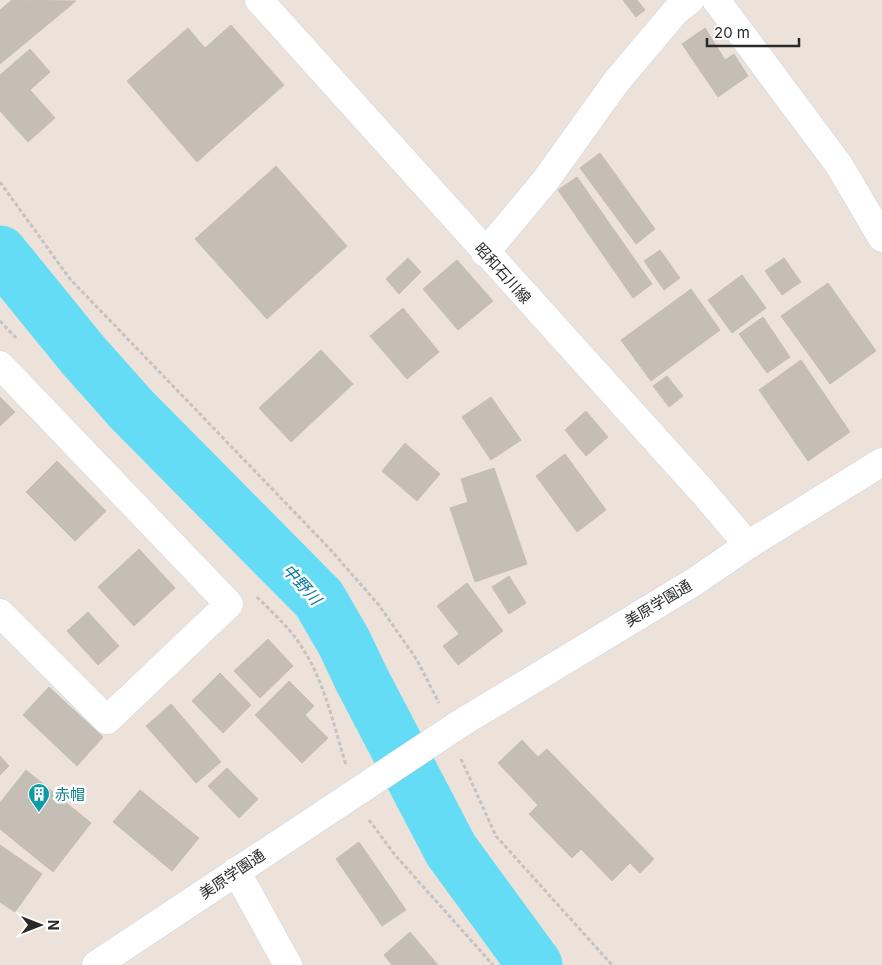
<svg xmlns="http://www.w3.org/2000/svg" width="882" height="965" font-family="Inter,'Noto Sans JP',sans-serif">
	<rect width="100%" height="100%" fill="#ece2d9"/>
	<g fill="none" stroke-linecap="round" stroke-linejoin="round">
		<path stroke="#65dcf5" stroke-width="55" d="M 0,253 L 83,355 L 132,410 L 319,599 L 344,642 L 362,680 L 451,850 L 535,965"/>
	</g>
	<path fill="#c4beb5" stroke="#c7beb3" d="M 12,0 L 76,1 L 0,64 L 0,10 Z
		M 623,0 L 637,0 L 645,10 L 636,17 Z
		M 231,25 L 284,85 L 197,162 L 127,81 L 188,28 L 205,48 Z
		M 705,28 L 725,60 L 734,54 L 748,76 L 718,97 L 682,44 Z
		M 30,49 L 50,72 L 30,90 L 55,118 L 28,142 L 0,111 L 0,75 Z
		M 600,153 L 655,229 L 636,244 L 580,168 Z
		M 276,166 L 347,246 L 267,319 L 195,239 Z
		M 577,177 L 652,284 L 633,298 L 558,190 Z
		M 660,250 L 680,278 L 664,290 L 644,261 Z
		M 408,258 L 421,272 L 399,294 L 386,279 Z
		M 784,258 L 801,282 L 782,295 L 765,271 Z
		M 457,260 L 493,301 L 458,330 L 423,289 Z
		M 742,275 L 766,308 L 732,333 L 708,300 Z
		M 828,283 L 876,351 L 830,384 L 781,316 Z
		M 691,289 L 720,330 L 651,381 L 621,340 Z
		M 403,308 L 439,352 L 407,379 L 370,336 Z
		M 763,317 L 790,357 L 767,373 L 739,334 Z
		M 321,350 L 353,384 L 291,442 L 259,408 Z
		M 801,360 L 850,432 L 808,461 L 759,390 Z
		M 667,376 L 683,396 L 669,407 L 653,386 Z
		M 0,397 L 15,412 L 0,426 Z
		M 491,397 L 521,440 L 491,460 L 462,417 Z
		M 586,411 L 608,437 L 586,456 L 565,430 Z
		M 405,443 L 440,474 L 417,501 L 382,471 Z
		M 565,454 L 606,510 L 577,532 L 536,476 Z
		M 57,461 L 106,511 L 75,541 L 26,492 Z
		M 494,468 L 527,564 L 475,582 L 450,508 L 468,502 L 461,479 Z
		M 139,549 L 175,588 L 134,626 L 98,587 Z
		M 509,576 L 526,603 L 509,614 L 492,587 Z
		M 467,583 L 503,631 L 458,665 L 443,646 L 459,634 L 437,606 Z
		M 88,612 L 119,646 L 98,665 L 67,631 Z
		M 268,639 L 293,666 L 260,698 L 234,671 Z
		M 220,673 L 251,705 L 223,733 L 192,701 Z
		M 289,681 L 314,706 L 305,715 L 328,738 L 302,763 L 255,715 Z
		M 49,687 L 103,737 L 77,766 L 23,715 Z
		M 171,704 L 221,762 L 196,783 L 146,726 Z
		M 522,740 L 538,757 L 547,749 L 654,859 L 640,873 L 630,863 L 612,881 L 581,849 L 572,858 L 529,814 L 538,805 L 498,763 Z
		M 0,756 L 9,766 L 0,775 Z
		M 227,768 L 258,799 L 239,818 L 208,786 Z
		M 26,770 L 91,823 L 53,872 L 0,829 L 0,803 Z
		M 140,790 L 199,838 L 172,871 L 113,822 Z
		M 359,842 L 406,910 L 382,926 L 336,859 Z
		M 0,845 L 42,874 L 15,912 L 0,902 Z
		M 410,932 L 438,965 L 392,965 L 384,955 Z"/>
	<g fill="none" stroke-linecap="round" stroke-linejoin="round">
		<g stroke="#ced4e3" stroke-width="29">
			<path id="minor" d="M 259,0 L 702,491 L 748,545
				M 716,0 L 839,165 L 882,238
				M 485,253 L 545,181 L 616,82 L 675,12 L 690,0
				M 0,365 L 229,604 L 107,720 L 0,613
				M 236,871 L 288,965
				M 96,965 L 461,723 L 694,582 L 748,545 L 882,462"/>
		</g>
		<path stroke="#c3c3c3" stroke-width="3" stroke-dasharray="4 2.5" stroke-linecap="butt" d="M 0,182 L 70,279 L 329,548 L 378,604 L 417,660 L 439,703
			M 0,321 L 18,340
			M 257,597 C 273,613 291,629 303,649 C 325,683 334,727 346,765
			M 461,759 L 496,836 L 612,965
			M 369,820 L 395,855 L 493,965"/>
		<use href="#minor" stroke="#fff" stroke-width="28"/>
	</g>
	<defs>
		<g id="building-pin" transform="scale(1.125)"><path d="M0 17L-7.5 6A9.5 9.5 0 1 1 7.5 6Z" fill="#0f9aa8" stroke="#fff"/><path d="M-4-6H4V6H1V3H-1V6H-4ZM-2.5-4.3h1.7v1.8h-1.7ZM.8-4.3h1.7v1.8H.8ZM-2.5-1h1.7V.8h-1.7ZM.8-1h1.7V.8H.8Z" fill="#fff"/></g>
	</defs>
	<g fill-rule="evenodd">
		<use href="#building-pin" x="39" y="794"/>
	</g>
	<g text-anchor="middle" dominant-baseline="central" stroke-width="5" stroke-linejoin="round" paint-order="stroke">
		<g font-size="15" fill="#292929" stroke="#fff">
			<text transform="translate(503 273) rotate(48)">昭和石川線</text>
			<text transform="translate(658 603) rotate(-31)">美原学園通</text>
			<text transform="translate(232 874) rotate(-34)">美原学園通</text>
		</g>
		<g font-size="15" fill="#0d838f" stroke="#fff" text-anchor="start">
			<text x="55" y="794">赤帽</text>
		</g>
		<g font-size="16" font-style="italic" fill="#0578a0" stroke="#fff">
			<text transform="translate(302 584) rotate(48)">中野川</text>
		</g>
	</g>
	<g transform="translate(40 925) rotate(90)" stroke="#ffffff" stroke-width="4" paint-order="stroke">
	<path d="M0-4L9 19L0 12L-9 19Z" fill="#292929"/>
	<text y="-8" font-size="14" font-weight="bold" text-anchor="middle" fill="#292929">N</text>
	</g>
	<path d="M707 38v8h92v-8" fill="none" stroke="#292929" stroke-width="2.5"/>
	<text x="714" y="38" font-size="15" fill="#292929" stroke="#ffffff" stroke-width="4" paint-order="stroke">20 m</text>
</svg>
